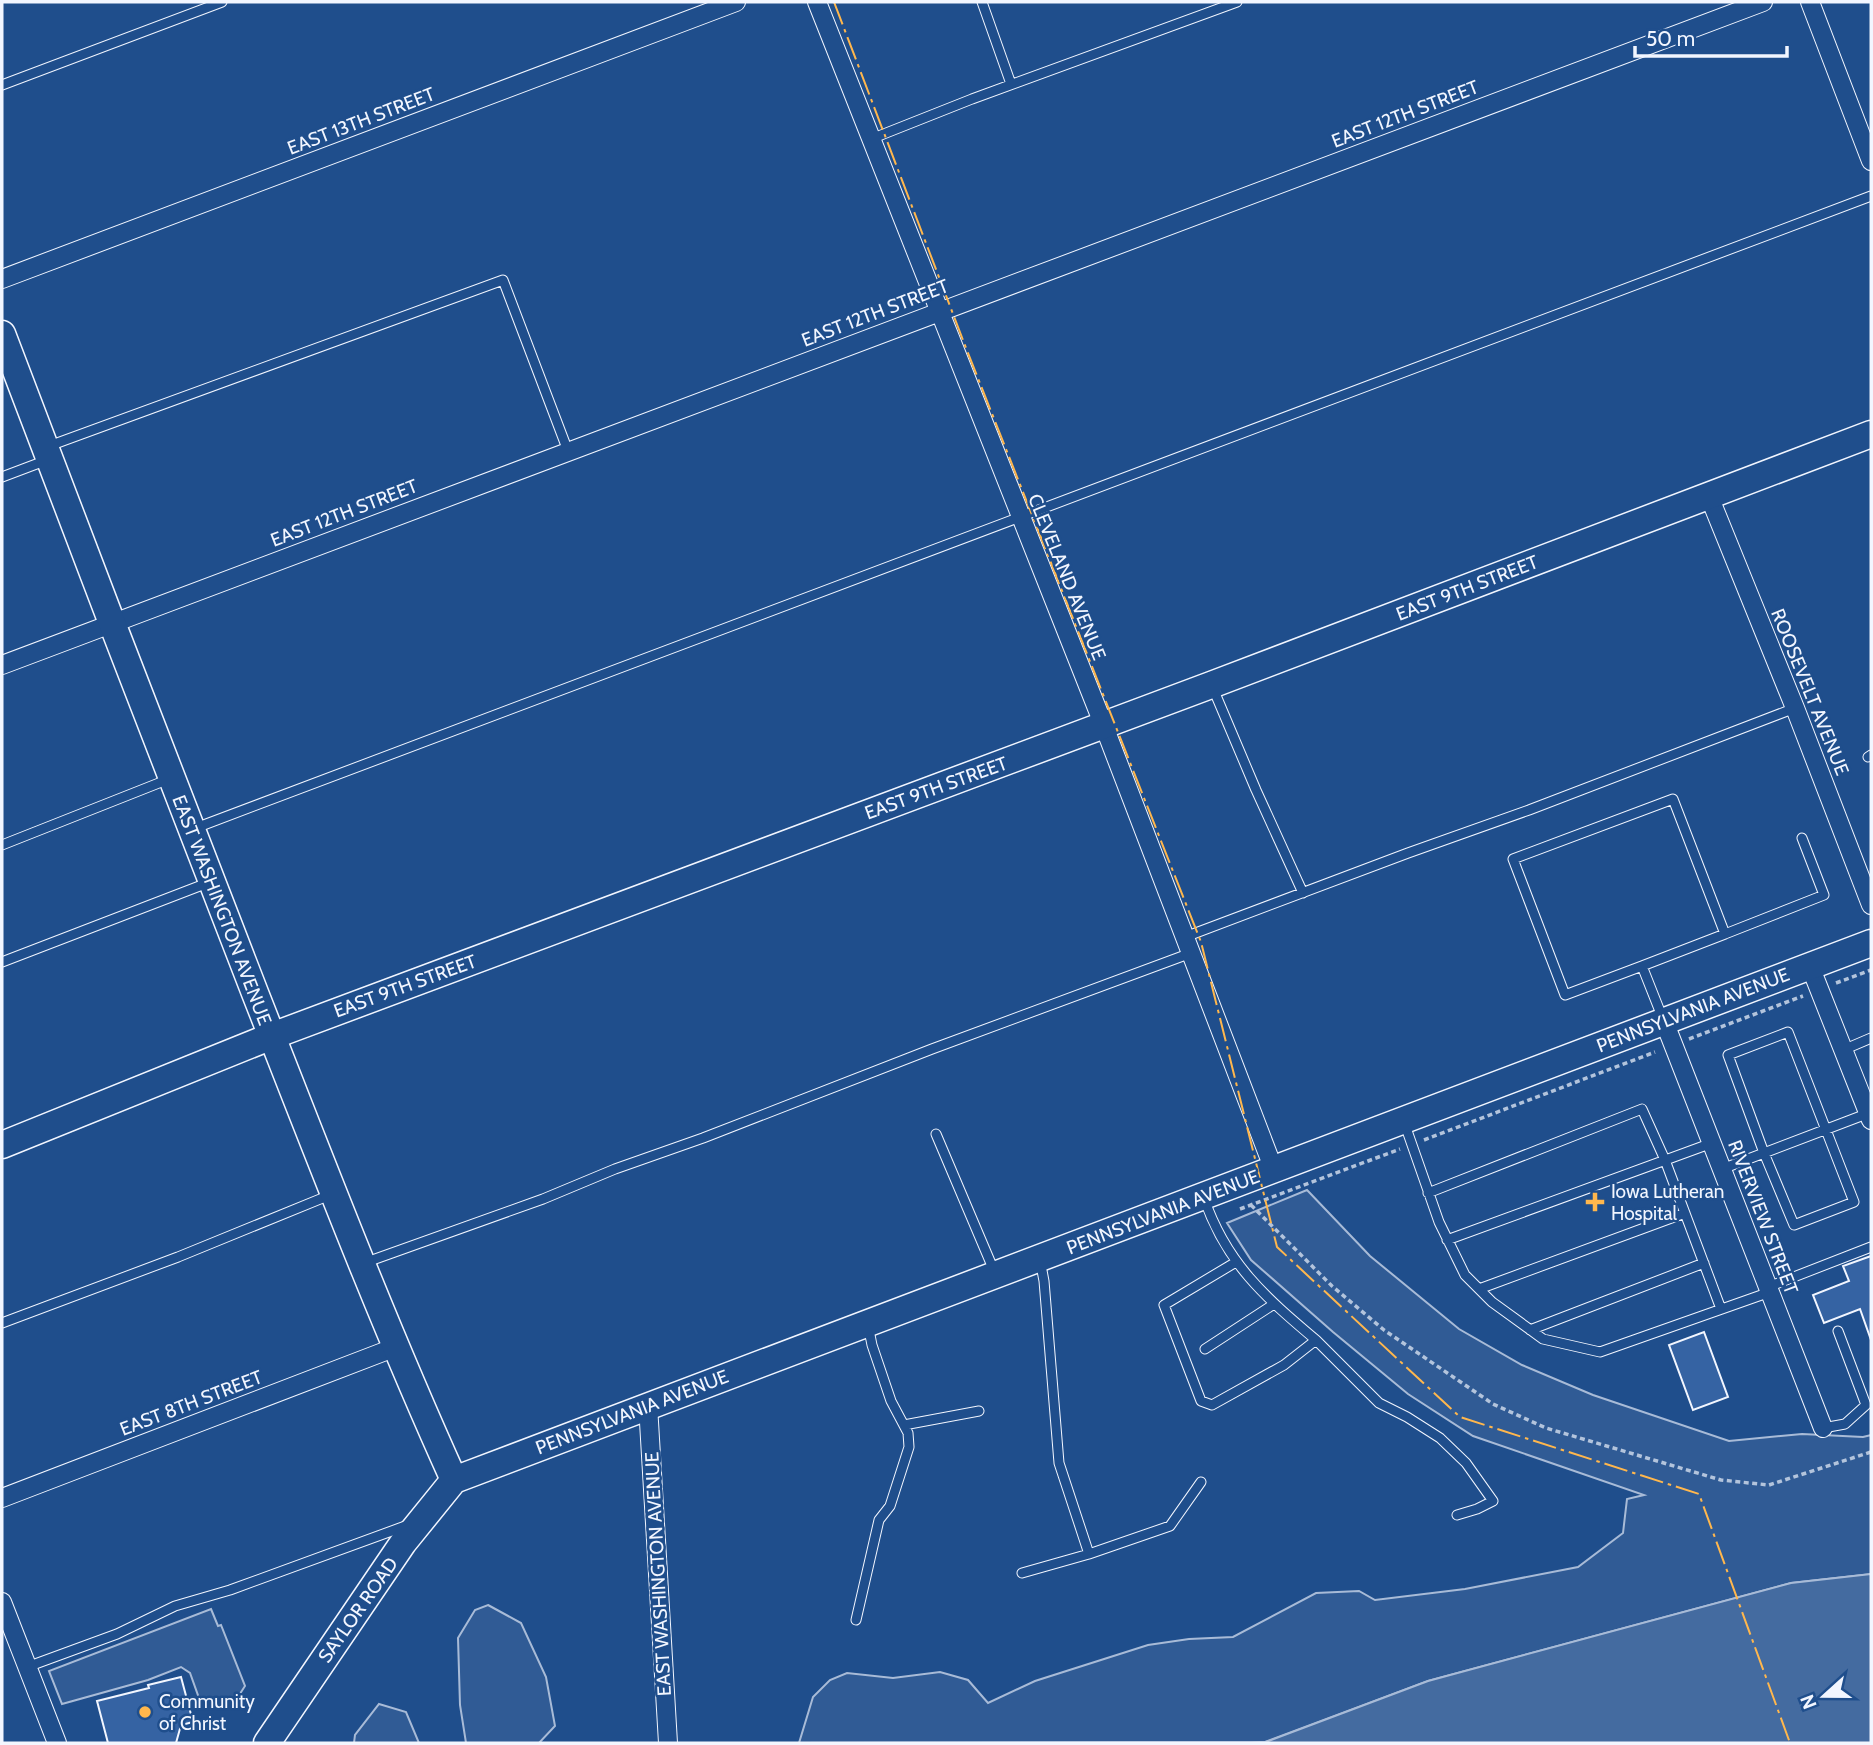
<svg xmlns="http://www.w3.org/2000/svg" width="1873" height="1745" font-family="Cabin,sans-serif">
	<rect width="100%" height="100%" fill="#1f4e8c"/>
	<path fill="#305b95" stroke="#a8bbd7" stroke-width="2" d="M 1307,1190 L 1370,1256 L 1459,1329 L 1522,1365 L 1593,1395 L 1729,1441 L 1802,1434 L 1863,1437 L 1871,1435 L 1871,1574 L 1791,1583 L 1428,1681 L 1265,1742 L 799,1743 L 813,1697 L 830,1680 L 847,1673 L 893,1678 L 940,1672 L 968,1680 L 988,1703 L 1035,1681 L 1148,1645 L 1189,1639 L 1233,1637 L 1316,1593 L 1359,1591 L 1375,1600 L 1465,1589 L 1578,1567 L 1623,1533 L 1627,1499 L 1644,1495 L 1473,1436 L 1408,1394 L 1333,1332 L 1251,1260 L 1227,1223 Z
		M 488,1605 L 521,1623 L 546,1677 L 555,1726 L 539,1743 L 466,1743 L 460,1705 L 458,1638 L 475,1610 Z
		M 211,1609 L 218,1626 L 221,1625 L 245,1686 L 236,1700 L 218,1707 L 199,1698 L 190,1673 L 181,1667 L 148,1680 L 62,1704 L 49,1671 Z
		M 379,1704 L 406,1712 L 419,1743 L 354,1743 L 355,1735 Z"/>
	<path fill="#446ba0" stroke="#a8bbd7" stroke-width="2" d="M 1871,1574 L 1871,1743 L 1250,1743 L 1266,1742 L 1428,1681 L 1791,1583 Z"/>
	<path fill="#3563a3" stroke="#f2f6ff" stroke-width="2" d="M 1871,1256 L 1871,1340 L 1860,1309 L 1824,1323 L 1813,1295 L 1849,1281 L 1843,1266 Z
		M 1704,1332 L 1728,1397 L 1693,1410 L 1669,1345 Z
		M 181,1677 L 193,1722 L 181,1725 L 176,1743 L 108,1743 L 97,1701 L 149,1688 L 148,1685 Z"/>
	<g fill="none" stroke-linecap="round" stroke-linejoin="round">
		<g stroke="#f2f6ff" stroke-width="11">
			<path id="lane" d="M 982,2 L 1011,84
				M 2,85 L 222,2
				M 871,139 L 972,99 L 1237,2
				M 49,446 L 503,280 L 568,451
				M 2,477 L 47,460
				M 1212,686 L 1256,790 L 1303,893
				M 1868,757 L 1871,755
				M 193,829 L 1871,196
				M 2,845 L 169,779
				M 1725,934 L 1824,895 L 1802,838
				M 1185,937 L 1408,853 L 1529,810 L 1795,708
				M 2,962 L 210,882
				M 1642,966 L 1725,934 L 1673,799 L 1513,859 L 1565,995 L 1642,966 L 1663,1019
				M 1788,1032 L 1854,1202 L 1794,1225 L 1764,1153 L 1728,1055 Z
				M 1843,1050 L 1871,1038
				M 1404,1122 L 1439,1222 L 1465,1275 L 1492,1302 L 1543,1339 L 1600,1352 L 1770,1292
				M 936,1134 L 995,1273
				M 1722,1169 L 1869,1113
				M 1428,1193 L 1642,1109 L 1665,1160 L 1721,1309
				M 1204,1198 C 1226,1263 1265,1297 1316,1340 L 1284,1365 L 1212,1405 L 1201,1401 L 1164,1305 L 1236,1262
				M 1447,1240 L 1712,1143
				M 1040,1260 L 1044,1281 L 1059,1463 L 1089,1554 L 1170,1526 L 1201,1482
				M 364,1263 L 543,1199 L 615,1169 L 703,1138 L 932,1049 L 1191,953
				M 1768,1287 L 1871,1247
				M 1479,1289 L 1685,1213
				M 2,1323 L 178,1257 L 330,1195
				M 1530,1330 L 1704,1263
				M 1316,1340 L 1379,1403 L 1407,1417 L 1440,1438 L 1466,1463 L 1493,1501 L 1477,1509 L 1457,1515
				M 1205,1349 L 1274,1304
				M 904,1425 L 979,1411
				M 1823,1428 L 1845,1424 L 1866,1405 L 1838,1331
				M 1022,1573 L 1089,1554
				M 856,1620 L 879,1520 L 890,1506 L 909,1447 L 908,1433 L 891,1401 L 872,1345 L 868,1325
				M 27,1667 L 117,1634 L 175,1606 L 230,1590 L 408,1525"/>
		</g>
		<g stroke="#f2f6ff" stroke-width="20">
			<path id="street" d="M 817,2 L 1104,726 L 1274,1170
				M 1810,2 L 1871,161
				M 2,279 L 736,2
				M 1709,496 L 1795,708 L 1871,905
				M 2,665 L 1763,2
				M 1810,966 L 1871,1120
				M 1664,1021 L 1823,1428
				M 648,1405 L 668,1743
				M 2,1498 L 396,1347
				M 2,1602 L 57,1743"/>
		</g>
		<g stroke="#f2f6ff" stroke-width="29">
			<path id="secondary" d="M 2,334 C 85,554 170,774 255,993 C 319,1156 382,1321 454,1480
				M 2,1145 L 272,1036 L 1211,685 L 1871,434
				M 454,1480 L 1871,943
				M 267,1743 L 403,1543 L 454,1480"/>
		</g>
		<path stroke="#b3c4dc" stroke-width="3.5" stroke-dasharray="5 3.5" stroke-linecap="butt" d="M 1836,983 L 1871,970
			M 1689,1039 L 1803,996
			M 1424,1140 L 1655,1052
			M 1251,1205 L 1332,1286 L 1384,1330 L 1493,1404 L 1546,1428 L 1721,1480 L 1769,1485 L 1871,1452
			M 1240,1209 L 1400,1149"/>
		<use href="#lane" stroke="#1f4e8c" stroke-width="9"/>
		<use href="#street" stroke="#1f4e8c" stroke-width="18"/>
		<use href="#secondary" stroke="#1f4e8c" stroke-width="26"/>
		<path stroke="#ffb74d" stroke-width="2" stroke-dasharray="24 5 3.5 5" stroke-linecap="butt" d="M 834,2 L 966,348 L 1201,942 L 1277,1247 L 1460,1417 L 1699,1494 L 1790,1743"/>
	</g>
	<g fill="#ffb74d" stroke="#1f4e8c" stroke-width="2.5">
		<path d="M1591.5 1191.5h7v7h7v7h-7v7h-7v-7h-7v-7h7z"/>
		<circle cx="145" cy="1712" r="7"/>
	</g>
	<g text-anchor="middle" dominant-baseline="central" stroke-width="5" stroke-linejoin="round" paint-order="stroke">
		<g font-size="19" fill="#f2f6ff" stroke="#1f4e8c">
			<text transform="translate(1405 114) rotate(-21)">EAST 12TH STREET</text>
			<text transform="translate(361 121) rotate(-21)">EAST 13TH STREET</text>
			<text transform="translate(875 313) rotate(-21)">EAST 12TH STREET</text>
			<text transform="translate(344 513) rotate(-21)">EAST 12TH STREET</text>
			<text transform="translate(1067 577) rotate(68)">CLEVELAND AVENUE</text>
			<text transform="translate(1467 588) rotate(-21)">EAST 9TH STREET</text>
			<text transform="translate(1810 692) rotate(68)">ROOSEVELT AVENUE</text>
			<text transform="translate(936 788) rotate(-20)">EAST 9TH STREET</text>
			<text transform="translate(222 910) rotate(69)">EAST WASHINGTON AVENUE</text>
			<text transform="translate(405 986) rotate(-20)">EAST 9TH STREET</text>
			<text transform="translate(1693 1010) rotate(-21)">PENNSYLVANIA AVENUE</text>
			<text transform="translate(1163 1212) rotate(-21)">PENNSYLVANIA AVENUE</text>
			<text transform="translate(1763 1217) rotate(69)">RIVERVIEW STREET</text>
			<text transform="translate(191 1403) rotate(-21)">EAST 8TH STREET</text>
			<text transform="translate(632 1412) rotate(-21)">PENNSYLVANIA AVENUE</text>
			<text transform="translate(658 1574) rotate(-93)">EAST WASHINGTON AVENUE</text>
			<text transform="translate(358 1610) rotate(-55)">SAYLOR ROAD</text>
		</g>
		<g font-size="19" fill="#f2f6ff" stroke="#1f4e8c" text-anchor="start">
			<text x="1611" y="1191">Iowa Lutheran<tspan x="1611" dy="22">Hospital</tspan></text>
			<text x="159" y="1701">Community<tspan x="159" dy="22">of Christ</tspan></text>
		</g>
	</g>
	<rect width="1873" height="1745" fill="none" stroke="#f2f6ff" stroke-width="7"/>
	<g transform="translate(1824 1696) rotate(249)" stroke="#1f4e8c" stroke-width="5" paint-order="stroke">
	<path d="M0-5L12 26L0 18L-12 26Z" fill="#f2f6ff"/>
	<text y="-10" font-size="19" font-weight="bold" text-anchor="middle" fill="#f2f6ff">N</text>
	</g>
	<path d="M1635 46v10h152v-10" fill="none" stroke="#f2f6ff" stroke-width="3.5"/>
	<text x="1646" y="46" font-size="21" fill="#f2f6ff" stroke="#1f4e8c" stroke-width="5" paint-order="stroke">50 m</text>
</svg>
